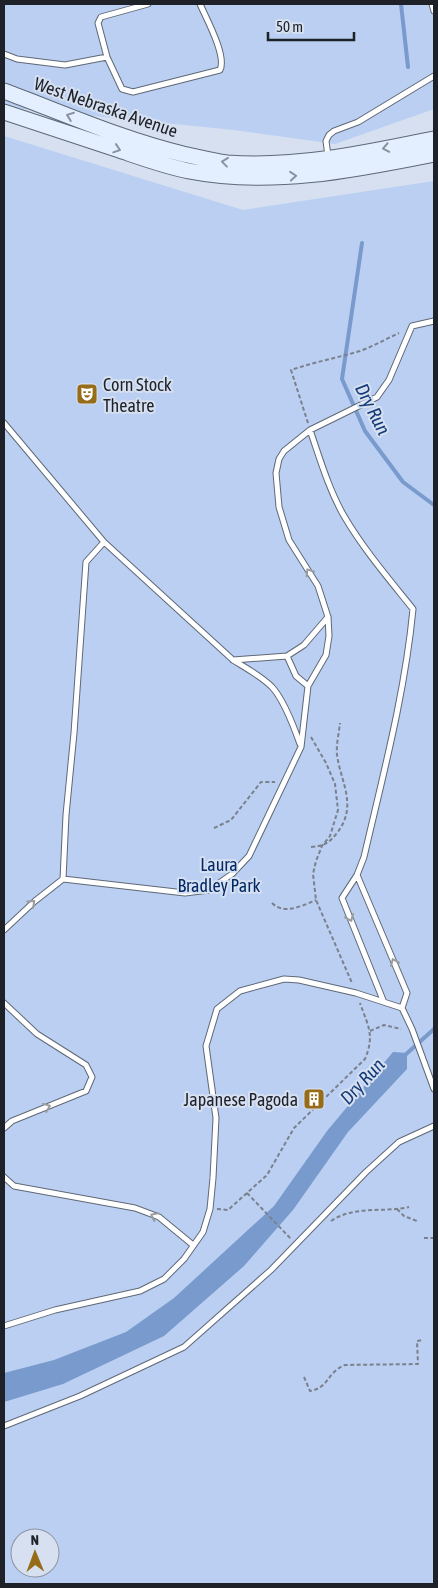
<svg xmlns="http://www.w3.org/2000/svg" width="438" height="1588" font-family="'Asap Condensed',sans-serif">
	<rect width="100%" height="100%" fill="#d6e0f1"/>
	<path fill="#bacff1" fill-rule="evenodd" d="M 4,4 L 434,4 L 434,109 L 335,144 L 234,130 L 4,107 Z
		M 4,136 L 243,210 L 434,181 L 434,1584 L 4,1584 ZM 20,1538 L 50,1538 L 50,1568 L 20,1568 Z"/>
	<path fill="#799acd" d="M 393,1052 L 407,1053 L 407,1069 L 348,1132 L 293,1210 L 244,1266 L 164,1336 L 63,1384 L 4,1402 L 4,1373 L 54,1360 L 126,1332 L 174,1298 L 274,1206 L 327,1131 Z"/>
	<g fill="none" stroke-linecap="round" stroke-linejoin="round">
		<path stroke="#799acd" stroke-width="4" d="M 401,4 L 408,67
			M 362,243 L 342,379 L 365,431 L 403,482 L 434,505
			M 404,1056 L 434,1029"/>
		<g stroke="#5f6876" stroke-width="7">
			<path id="service" d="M 148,4 L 101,17 L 98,23 L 107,57 L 122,89 L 133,92 L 220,70 C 227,56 206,18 200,4
				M 432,4 L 434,11
				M 4,54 L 17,59 L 65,65 L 107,57
				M 328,156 L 326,141 L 329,135 L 334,131 L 358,122 L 434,76
				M 4,423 L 104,542 L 233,660 C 246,668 261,676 272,687 C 284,700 294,727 300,744
				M 310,430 C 320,459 329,490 344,516 C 364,550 389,579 413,609 C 405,693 383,775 364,857 L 357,875 L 342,898 L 383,1000
				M 287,656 L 296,676 L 308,686
				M 233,660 L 287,656 L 304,645 L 328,617
				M 357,875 L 407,993 L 402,1008
				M 63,879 L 66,815 L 74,733 L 86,562 L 104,542
				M 4,930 L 35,901 L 63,879 L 185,893 L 209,890 L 232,874 L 249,856 L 301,747 L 308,686 L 326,655 L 329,636 L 328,617 L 318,586 L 289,540 L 279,507 L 276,473 L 279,459 L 284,451 L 310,430 L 377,397 L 389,380 L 412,326 L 434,321
				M 4,1003 L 37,1034 L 86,1065 L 92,1077 L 86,1091 L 12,1121 L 4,1128
				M 4,1177 L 14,1186 L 135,1208 L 159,1217 L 193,1245
				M 4,1326 L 55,1310 L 140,1291 L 164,1279 L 184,1259 L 203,1232 L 210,1209 L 213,1178 L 216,1118 L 206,1046 L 217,1009 L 240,991 L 284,979 L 299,980 L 356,993 L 402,1008 L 412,1029 L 434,1089
				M 4,1426 L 80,1396 L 184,1347 L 271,1270 L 366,1172 L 399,1142 L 434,1126"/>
		</g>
		<g stroke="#5f6876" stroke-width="17">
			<path id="secondary" d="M 4,91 C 63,113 121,139 183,154 C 197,157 213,161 227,163 C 298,168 366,153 434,139
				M 4,112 C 41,124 79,137 116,149 C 140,157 164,166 189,171 C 271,187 354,170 434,154"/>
		</g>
		<path stroke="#7a818c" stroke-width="2" stroke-dasharray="4 2.5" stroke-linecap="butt" d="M 308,423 L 291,370 C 314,362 337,358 360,351 C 374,346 386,339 399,333
			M 311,737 L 326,763 L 335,784 L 338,810 L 330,836 L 322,846 L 316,861 L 313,874 L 316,900 L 352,983
			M 214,828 L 231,820 L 261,782 L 275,782
			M 311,847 C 324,846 329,843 337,833 C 358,806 341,783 337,755 C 336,745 339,733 340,723
			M 272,903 C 284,915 302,906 316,900
			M 370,1031 L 384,1025 L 401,1029
			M 247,1193 L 291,1239
			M 217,1209 L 228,1210 L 267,1175 L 294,1128 L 365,1059 C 375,1035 368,1026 360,1003
			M 397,1209 L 404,1216 L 417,1221
			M 331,1221 C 355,1205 383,1213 409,1207
			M 424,1238 L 434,1238
			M 304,1377 L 310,1391 C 329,1388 327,1372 345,1365 L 418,1364 L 417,1341 L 423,1340"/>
		<use href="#service" stroke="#fff" stroke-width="5"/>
		<use href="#secondary" stroke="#e3eefe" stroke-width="15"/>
	</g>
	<defs><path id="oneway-chevron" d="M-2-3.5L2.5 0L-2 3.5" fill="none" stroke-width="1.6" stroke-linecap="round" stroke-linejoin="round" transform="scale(1.25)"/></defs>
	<g stroke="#8a929e">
		<use href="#oneway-chevron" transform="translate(70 116) rotate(-159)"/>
		<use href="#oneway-chevron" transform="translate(386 148) rotate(169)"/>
		<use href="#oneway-chevron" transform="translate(117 149) rotate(18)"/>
		<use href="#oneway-chevron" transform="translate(225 162) rotate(-173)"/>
		<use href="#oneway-chevron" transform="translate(293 176) rotate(-5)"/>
	</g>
	<g stroke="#9a9c9e">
		<use href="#oneway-chevron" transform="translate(309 572) rotate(-122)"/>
		<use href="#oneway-chevron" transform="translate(32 903) rotate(-42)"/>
		<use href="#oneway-chevron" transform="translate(350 918) rotate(68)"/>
		<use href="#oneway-chevron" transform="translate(394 962) rotate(-113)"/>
		<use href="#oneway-chevron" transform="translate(47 1107) rotate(-22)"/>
		<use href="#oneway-chevron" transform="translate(154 1216) rotate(-154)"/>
	</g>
	<defs>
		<g id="theatre-square" transform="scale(1.125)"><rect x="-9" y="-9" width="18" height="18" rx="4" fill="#966c18" stroke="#d6e0f1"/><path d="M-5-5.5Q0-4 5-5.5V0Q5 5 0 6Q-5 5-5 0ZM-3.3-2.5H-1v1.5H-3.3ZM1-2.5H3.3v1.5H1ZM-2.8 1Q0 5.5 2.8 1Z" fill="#fff"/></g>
		<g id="building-square" transform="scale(1.125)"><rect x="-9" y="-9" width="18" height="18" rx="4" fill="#966c18" stroke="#d6e0f1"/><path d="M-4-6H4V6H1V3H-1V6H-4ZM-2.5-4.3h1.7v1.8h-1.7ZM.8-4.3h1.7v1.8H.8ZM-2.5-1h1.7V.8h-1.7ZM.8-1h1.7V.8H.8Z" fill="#fff"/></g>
	</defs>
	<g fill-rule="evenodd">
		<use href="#theatre-square" x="87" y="394"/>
		<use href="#building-square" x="314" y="1099"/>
	</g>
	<g text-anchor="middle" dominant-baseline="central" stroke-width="4" stroke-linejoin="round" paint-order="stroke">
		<g font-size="18" fill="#1e2228" stroke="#d6e0f1">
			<text transform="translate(106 107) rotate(19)">West Nebraska Avenue</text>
		</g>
		<g font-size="18" fill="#1e2228" stroke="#d6e0f1" text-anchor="start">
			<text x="103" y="384">Corn Stock<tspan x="103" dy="21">Theatre</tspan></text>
			<text x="298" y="1099" text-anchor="end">Japanese Pagoda</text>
		</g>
		<g font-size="18" fill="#022965" stroke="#d6e0f1">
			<text x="219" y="864">Laura<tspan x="219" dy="21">Bradley Park</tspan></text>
		</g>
		<g font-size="19" font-style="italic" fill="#143b78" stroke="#d6e0f1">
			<text transform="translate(373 409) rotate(63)">Dry Run</text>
			<text transform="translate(362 1081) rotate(-47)">Dry Run</text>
		</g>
	</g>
	<rect width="438" height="1588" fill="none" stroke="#1e2228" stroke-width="10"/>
	<g transform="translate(35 1553) rotate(359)"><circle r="24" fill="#d6e0f1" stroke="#8c94a1"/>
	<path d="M0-4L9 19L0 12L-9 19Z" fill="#966c18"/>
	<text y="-8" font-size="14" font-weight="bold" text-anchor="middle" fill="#1e2228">N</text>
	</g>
	<path d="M268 32v8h86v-8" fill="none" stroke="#1e2228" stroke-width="2.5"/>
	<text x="276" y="32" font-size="15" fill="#1e2228" stroke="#d6e0f1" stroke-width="4" paint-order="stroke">50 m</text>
</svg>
